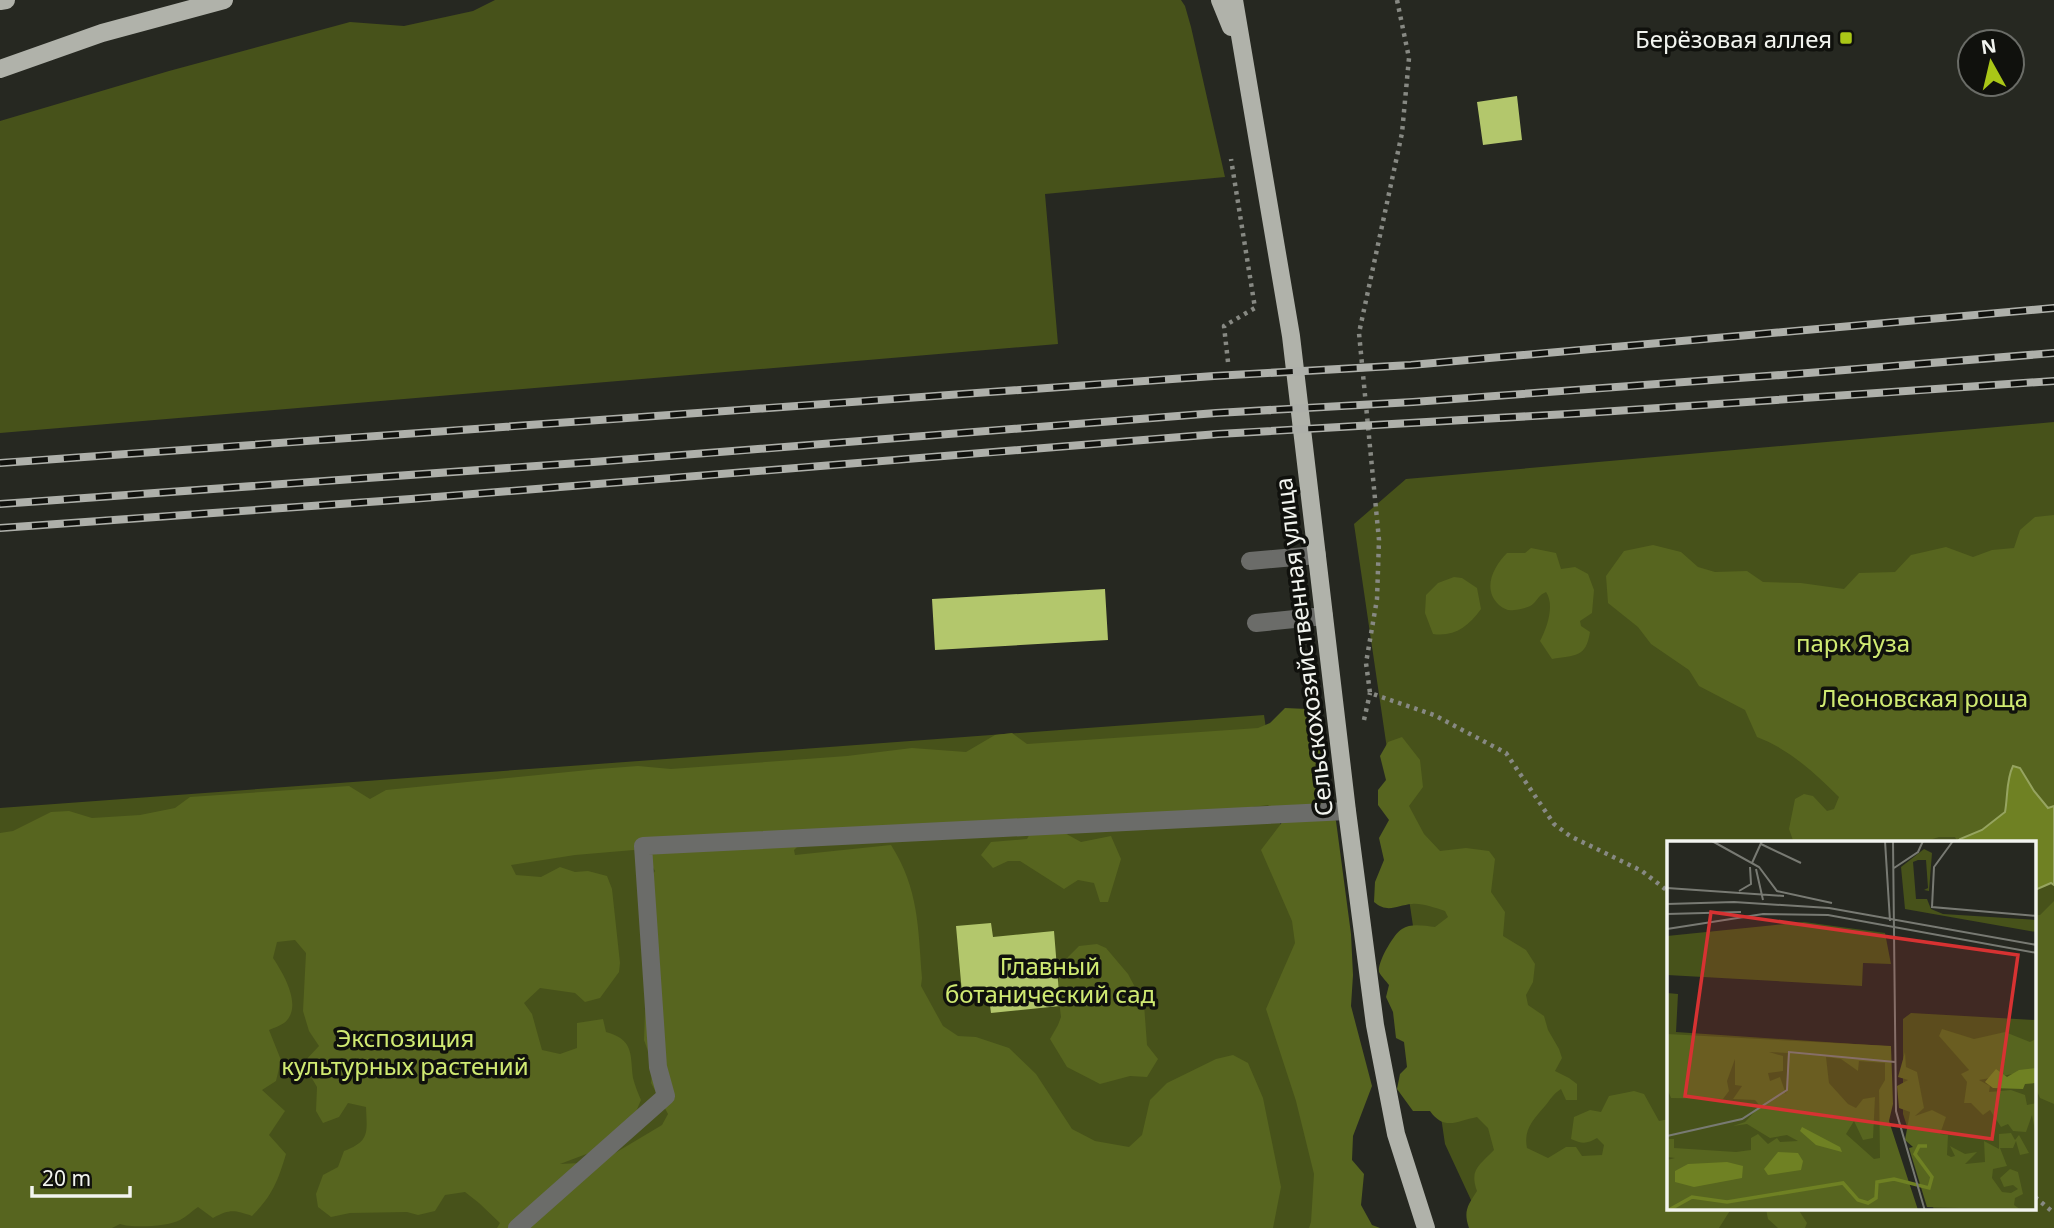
<svg xmlns="http://www.w3.org/2000/svg" width="2054" height="1228" font-family="'Noto Sans',sans-serif">
	<rect width="100%" height="100%" fill="#262821"/>
	<path fill="#47521a" fill-rule="evenodd" d="M 495,0 L 1181,0 L 1185,6 L 1191,27 L 1225,177 L 1045,194 L 1058,344 L 0,433 L 0,121 L 169,71 L 350,22 L 404,26 L 473,11 Z
		M 2054,422 L 2054,1228 L 1484,1228 L 1445,1144 L 1354,524 L 1406,479 ZM 1669,843 L 2035,843 L 2035,1209 L 1669,1209 Z
		M 1264,715 L 1341,1228 L 0,1228 L 0,808 Z"/>
	<path fill="#57651f" fill-rule="evenodd" d="M 2054,515 L 2054,811 L 2015,816 L 1958,843 L 1955,837 L 1939,837 L 1920,843 L 1794,843 L 1789,829 L 1795,799 L 1804,794 L 1813,796 L 1827,811 L 1834,809 L 1839,797 C 1815,773 1789,749 1757,737 L 1745,710 L 1699,686 L 1689,670 L 1651,644 L 1638,627 L 1608,603 L 1606,576 L 1624,551 L 1653,545 L 1681,552 L 1698,567 L 1715,572 L 1747,571 L 1763,582 L 1801,583 L 1844,589 L 1859,573 L 1895,572 L 1911,555 L 1946,547 L 1973,557 L 1992,550 L 2014,548 L 2020,530 L 2035,517 Z
		M 1531,548 L 1556,553 L 1561,569 L 1575,567 L 1588,574 L 1594,590 L 1592,613 L 1580,621 L 1581,626 L 1590,632 C 1586,658 1575,655 1552,659 L 1540,641 C 1547,628 1555,605 1546,592 C 1539,595 1539,598 1534,603 C 1530,608 1520,609 1514,610 C 1508,611 1504,609 1499,605 C 1482,589 1493,567 1507,553 L 1525,553 Z
		M 1454,577 L 1462,578 L 1477,588 L 1481,609 C 1468,627 1454,637 1433,634 L 1425,613 L 1426,595 L 1438,583 Z
		M 1285,708 L 1307,709 L 1318,727 L 1325,758 L 1322,802 L 1336,821 L 1351,934 L 1353,975 L 1351,1006 L 1372,1086 L 1353,1136 L 1352,1160 L 1364,1174 L 1361,1205 L 1372,1225 L 1380,1228 L 1309,1228 L 1311,1222 L 1314,1174 L 1296,1101 L 1266,1009 L 1295,943 L 1292,921 L 1261,850 L 1283,821 L 1268,805 L 1061,831 L 1081,842 L 1111,836 L 1121,859 L 1108,902 L 1100,902 L 1094,883 L 1078,880 L 1064,889 L 1020,861 L 1008,861 L 993,868 L 981,855 L 991,842 L 1027,839 L 1032,830 L 954,836 L 936,840 L 804,840 L 794,850 L 795,855 L 891,845 C 919,889 918,928 922,978 L 921,986 L 943,1026 L 958,1036 L 976,1037 L 1009,1048 L 1036,1074 L 1072,1129 L 1095,1141 L 1129,1147 L 1142,1135 L 1150,1100 L 1167,1083 L 1216,1059 L 1233,1055 L 1248,1063 L 1263,1098 L 1281,1187 L 1273,1228 L 497,1228 L 500,1223 L 479,1203 L 465,1192 L 445,1195 L 435,1211 L 418,1215 L 407,1212 L 350,1213 L 331,1217 L 318,1207 L 316,1194 L 323,1175 L 338,1167 L 344,1151 C 370,1141 367,1133 366,1107 L 348,1103 L 339,1117 L 323,1123 L 316,1111 L 317,1087 L 303,1063 L 319,1046 L 309,1031 L 303,1011 L 306,953 L 295,940 L 277,942 L 273,958 C 283,973 304,1007 284,1023 C 280,1026 273,1028 269,1030 L 281,1060 L 276,1081 L 262,1090 L 285,1111 L 269,1135 L 286,1154 C 278,1181 272,1196 252,1216 C 234,1210 230,1209 213,1218 L 198,1207 C 192,1211 186,1217 180,1220 C 167,1227 131,1228 120,1224 L 112,1228 L 0,1228 L 0,833 L 13,831 L 51,812 L 69,811 L 92,818 L 140,815 L 175,808 L 190,797 L 349,786 L 370,799 L 386,790 L 598,769 L 638,766 L 671,769 L 847,756 L 912,748 L 966,752 L 995,735 L 1012,733 L 1027,744 L 1258,728 L 1270,723 ZM 634,850 L 648,859 L 655,871 L 640,893 L 646,985 L 644,1040 L 653,1065 L 651,1083 L 668,1114 L 662,1125 L 600,1162 L 560,1164 L 597,1150 L 635,1114 L 641,1100 C 638,1093 635,1086 633,1078 C 630,1053 634,1040 606,1032 L 603,1019 L 577,1023 L 577,1048 L 560,1054 L 542,1050 L 532,1014 L 524,1003 L 540,988 L 575,993 L 585,1002 L 600,998 L 619,972 L 620,963 L 612,889 L 607,876 L 588,871 L 575,872 L 560,867 L 541,877 L 516,875 L 511,865 L 575,855 Z
		M 1402,737 L 1420,760 L 1423,787 L 1409,806 L 1424,834 L 1440,851 L 1466,848 L 1489,851 L 1495,859 L 1491,892 L 1505,912 L 1503,936 L 1526,950 L 1535,964 L 1533,982 L 1526,995 L 1528,1005 L 1544,1016 L 1548,1030 L 1559,1049 L 1562,1058 L 1555,1071 L 1569,1078 L 1577,1084 L 1577,1100 L 1566,1100 L 1561,1089 C 1553,1094 1551,1099 1545,1106 C 1534,1119 1523,1129 1527,1148 L 1548,1158 L 1566,1147 L 1576,1147 L 1582,1156 L 1602,1155 L 1604,1145 L 1597,1138 C 1587,1144 1582,1144 1571,1139 L 1574,1117 L 1590,1110 L 1601,1112 L 1609,1096 L 1634,1091 L 1644,1094 L 1659,1121 L 1669,1119 L 1669,1209 L 1731,1209 L 1719,1228 L 1469,1228 C 1463,1211 1468,1205 1477,1191 C 1469,1169 1480,1165 1494,1150 L 1488,1128 L 1477,1117 C 1457,1121 1444,1131 1430,1111 L 1413,1111 L 1397,1089 L 1400,1074 L 1407,1067 L 1404,1042 L 1396,1038 L 1393,1012 L 1386,997 L 1389,985 C 1386,981 1381,976 1379,972 C 1377,963 1394,933 1402,929 C 1411,923 1424,926 1435,927 L 1448,917 L 1445,911 C 1435,908 1422,903 1412,904 C 1397,905 1388,914 1374,902 L 1375,882 L 1384,860 L 1379,838 L 1389,820 L 1378,805 L 1378,790 L 1386,780 L 1380,756 L 1388,742 Z
		M 2054,901 L 2054,1104 L 2040,1098 L 2035,1087 L 2035,915 L 2040,915 Z
		M 1097,944 L 1106,948 L 1128,974 L 1144,1004 L 1147,1045 L 1158,1059 L 1147,1077 L 1130,1076 L 1100,1084 L 1067,1067 L 1050,1039 L 1058,1025 L 1061,1017 L 1057,984 L 1068,957 L 1079,946 Z
		M 1766,1209 L 1798,1209 L 1807,1223 L 1805,1228 L 1778,1228 L 1768,1219 Z"/>
	<path fill="#6f8123" stroke="#96a460" stroke-width="2" d="M 2013,766 L 2020,768 L 2034,791 L 2048,808 L 2054,806 L 2054,885 L 2051,883 L 2035,890 L 2035,843 L 1956,843 L 1960,839 L 1982,830 L 2005,812 C 2008,796 2006,780 2013,766 Z"/>
	<path fill="#b3c76c" d="M 1517,96 L 1522,140 L 1483,145 L 1477,102 Z
		M 1105,589 L 1108,640 L 935,650 L 932,599 Z
		M 991,923 L 993,937 L 1054,931 L 1060,1006 L 991,1013 L 988,991 L 962,993 L 956,926 Z"/>
	<g fill="none" stroke-linecap="round" stroke-linejoin="round">
		<path stroke="#878983" stroke-width="4.5" stroke-dasharray="3.5 5" stroke-linecap="butt" d="M 1397,0 L 1409,58 L 1402,133 L 1359,333 L 1379,540 L 1377,599 L 1366,663 L 1370,693 L 1434,715 L 1506,753 L 1554,824 L 1570,836 L 1642,871 L 1669,892
			M 1228,362 L 1224,326 L 1255,308 L 1231,159
			M 1364,720 L 1370,693
			M 2035,1197 L 2054,1213"/>
		<path stroke="#6b6c69" stroke-width="18" d="M 1250,561 L 1317,555
			M 1256,623 L 1324,616
			M 517,1228 L 666,1096 L 658,1067 L 643,846 L 1347,811"/>
		<path stroke="#b0b2aa" stroke-width="18" d="M 1220,0 L 1231,27
			M 1234,0 L 1291,336 L 1347,811 L 1375,1025 L 1396,1134 L 1426,1228
			M 0,1 L 6,0
			M 0,69 L 102,33 L 224,0"/>
		<g stroke="#aeb0aa" stroke-width="8">
			<path id="rail" d="M 0,463 L 1214,376 L 1411,365 L 2054,308
				M 0,504 L 593,462 L 1216,413 L 1413,402 L 1808,373 L 2054,353
				M 0,528 L 411,499 L 1218,434 L 1585,413 L 2054,381"/>
		</g>
		<use href="#rail" stroke="#10110d" stroke-width="5" stroke-dasharray="16" stroke-linecap="butt"/>
	</g>
	<rect fill="#aac717" stroke="#10110d" stroke-width="2.5" x="1839" y="31" width="14" height="14" rx="3.5"/>
	<g text-anchor="middle" dominant-baseline="central" stroke-width="7" stroke-linejoin="round" paint-order="stroke">
		<g font-size="24" fill="#f2f4ef" stroke="#10110d" text-anchor="end">
			<text x="1832" y="38">Берёзовая аллея</text>
		</g>
		<g font-size="24" fill="#d0ea72" stroke="#10110d">
			<text x="1853" y="642">парк Яуза</text>
			<text x="1924" y="697">Леоновская роща</text>
			<text x="1050" y="965">Главный<tspan x="1050" dy="28">ботанический сад</tspan></text>
			<text x="405" y="1037">Экспозиция<tspan x="405" dy="28">культурных растений</tspan></text>
		</g>
		<g font-size="24" fill="#f2f4ef" stroke="#10110d">
			<text transform="translate(1303 647) rotate(-97)">Сельскохозяйственная улица</text>
		</g>
	</g>
	<g transform="translate(1667 841)">
		<rect width="369" height="369" fill="#262821"/>
		<path d="M 257,8 L 265,12 L 262,50 L 257,49 L 261,47 L 259,19 L 251,19 L 246,21 L 249,58 L 260,58 L 264,68 L 276,73 L 369,79 L 369,91 L 238,68 L 234,26 ZM 137,81 L 218,92 L 224,123 L 196,122 L 195,145 L 0,134 L 0,95 ZM 0,152 L 11,153 L 9,191 L 218,205 L 219,336 L 0,369 ZM 244,172 L 369,179 L 369,369 L 267,369 L 236,273 L 236,178 Z" fill="#47521a"/>
		<path d="M 275,188 L 307,198 L 338,191 L 363,201 L 369,198 L 369,229 L 312,239 L 323,245 L 322,251 L 344,249 L 358,254 L 360,264 L 369,262 L 369,295 L 365,274 L 359,291 L 346,290 L 341,283 L 334,286 L 323,269 L 316,274 L 304,262 L 297,262 L 300,241 L 294,233 L 302,229 L 272,195 ZM 0,193 L 224,205 L 226,263 L 222,280 L 251,369 L 0,369 L 0,319 L 8,317 L 0,316 L 0,298 L 7,298 L 7,307 L 69,311 L 84,309 L 84,297 L 91,293 L 101,303 L 110,297 L 113,301 L 131,300 L 120,294 L 103,297 L 80,283 L 66,285 L 78,281 L 93,265 L 88,259 L 66,258 L 75,245 L 68,244 L 68,218 L 60,240 L 62,250 L 56,258 L 4,257 L 0,247 ZM 102,211 L 121,212 L 119,253 L 113,236 L 103,240 L 101,232 L 116,230 L 116,215 ZM 159,216 L 174,218 L 191,230 L 192,220 L 218,222 L 218,239 L 212,249 L 213,317 L 207,318 L 179,293 L 187,280 L 196,299 L 206,297 L 208,256 L 196,258 L 189,267 L 181,263 L 162,242 ZM 238,211 L 239,226 L 250,231 L 257,267 L 248,275 L 265,269 L 279,276 L 273,293 L 281,294 L 280,314 L 284,316 L 288,315 L 283,305 L 298,313 L 310,311 L 298,323 L 318,321 L 317,300 L 332,308 L 332,293 L 344,292 L 348,299 L 352,294 L 362,312 L 353,314 L 349,300 L 346,307 L 333,307 L 340,325 L 326,328 L 325,337 L 335,351 L 344,352 L 351,348 L 346,344 L 337,346 L 333,337 L 343,328 L 351,331 L 356,353 L 348,357 L 347,364 L 354,369 L 260,366 L 242,307 L 246,306 L 238,299 L 243,271 L 232,267 L 230,245 L 241,239 L 231,236 Z" fill="#57651f" fill-rule="evenodd"/>
		<path d="M 369,227 L 369,242 L 358,243 L 356,248 L 326,247 L 318,241 L 329,228 L 340,236 L 352,229 ZM 135,286 L 173,306 L 175,311 L 149,304 L 133,290 ZM 111,311 L 131,312 L 136,320 L 134,329 L 101,334 L 97,328 ZM 60,321 L 76,325 L 75,337 L 27,346 L 8,341 L 8,330 L 21,323 Z" fill="#6f8123"/>
		<path fill="none" stroke="#6f8123" stroke-width="3.5" d="M 0,370 L 25,356 L 60,361 L 176,342 L 191,359 L 201,362 L 209,357 L 210,341 L 227,338 L 262,347 L 265,336 L 248,313 L 252,305 L 260,305"/>
		<path fill="none" stroke="#787a73" stroke-width="2" d="M 45,0 L 92,26 L 110,50 L 165,62M 218,0 L 223,80M 226,0 L 229,270 L 258,370M 286,0 L 267,26 L 265,66 L 370,75M 94,3 L 134,22M 85,22 L 95,0M 227,27 L 251,11 L 256,0M 89,28 L 96,59M 0,47 L 117,55M 72,50 L 84,43 L 83,26M 0,63 L 67,61 L 162,67 L 370,104M 0,73 L 74,71M 0,88 L 96,73 L 161,74 L 370,112M 0,295 L 75,278 L 120,249 L 122,211 L 228,221"/>
		<path fill="#d73232" fill-opacity="0.15" stroke="#d73232" stroke-width="3.5" d="M 44,71 L 351,114 L 325,298 L 18,255 Z"/>
		<rect width="369" height="369" fill="none" stroke="#f2f4ef" stroke-width="3.5"/>
	</g>
	<g transform="translate(1991 63) rotate(352)"><circle r="33" fill="#10110d" stroke="#6a6c67" stroke-width="2"/>
	<path d="M0-5L12 26L0 18L-12 26Z" fill="#aac717"/>
	<text y="-10" font-size="19" font-weight="bold" text-anchor="middle" fill="#f2f4ef">N</text>
	</g>
	<path d="M32 1186v10h98v-10" fill="none" stroke="#f2f4ef" stroke-width="3.5"/>
	<text x="42" y="1186" font-size="21" fill="#f2f4ef" stroke="#10110d" stroke-width="5" paint-order="stroke">20 m</text>
</svg>
